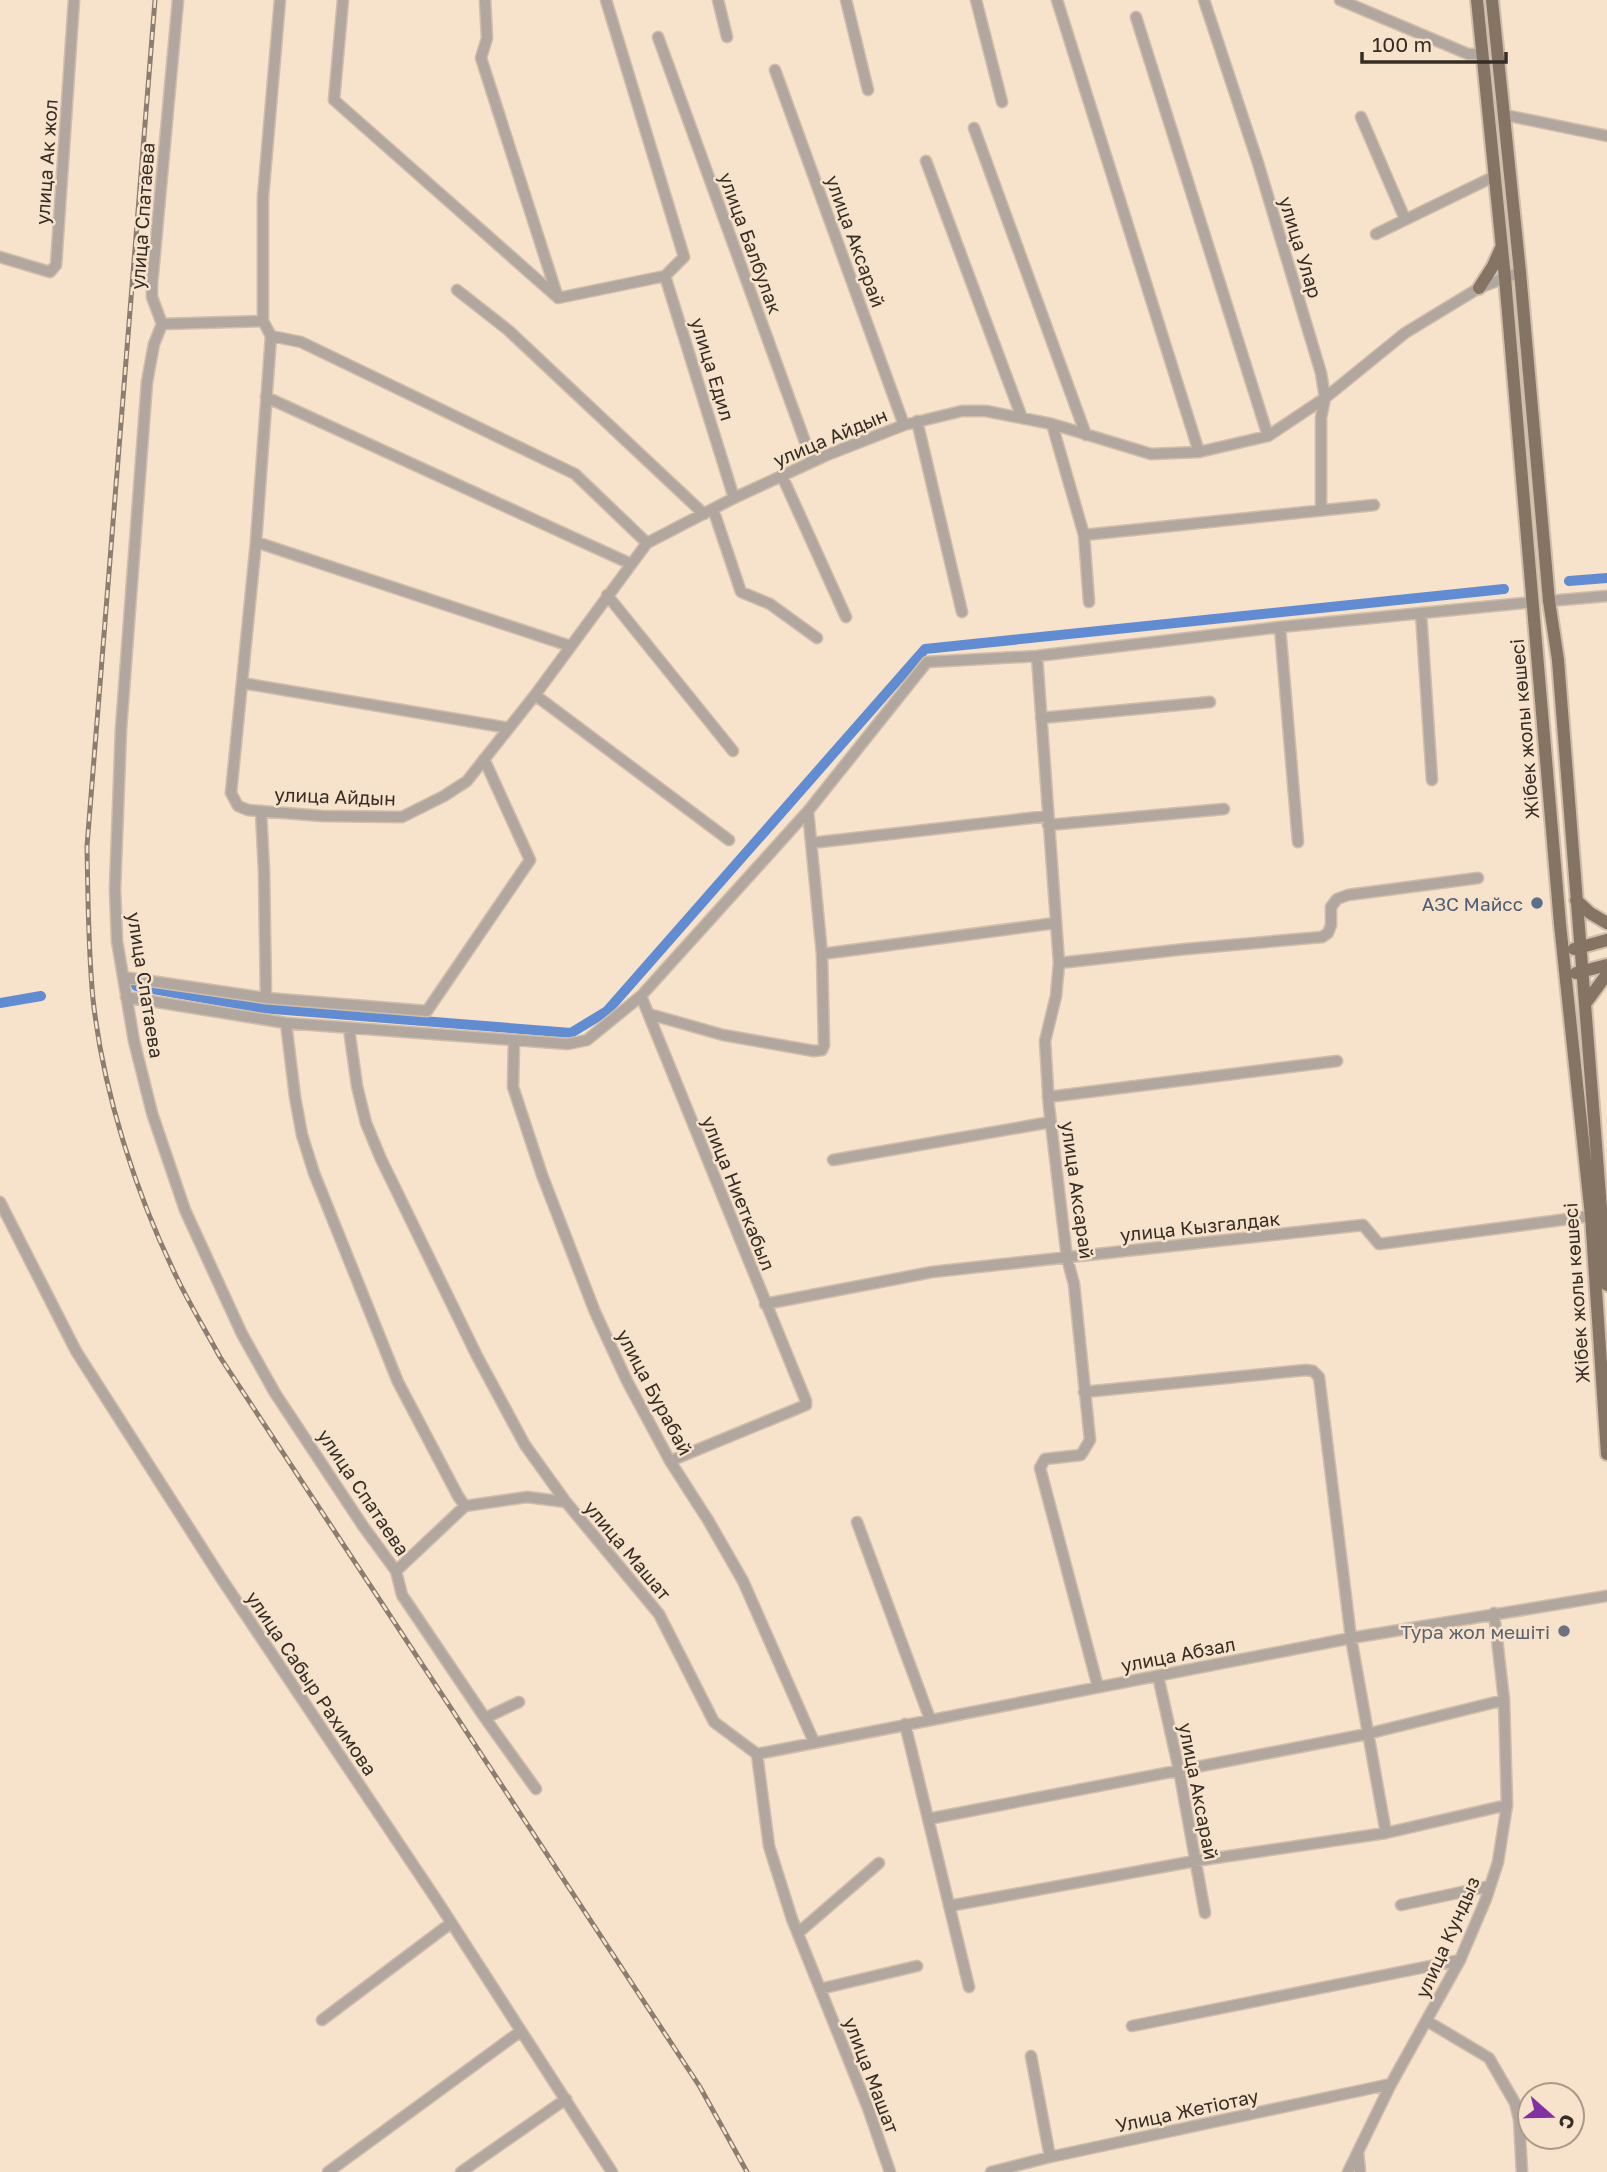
<svg xmlns="http://www.w3.org/2000/svg" width="1607" height="2172" font-family="'Golos Text',sans-serif">
	<rect width="100%" height="100%" fill="#f7e2cc"/>
	<g fill="none" stroke-linecap="round" stroke-linejoin="round">
		<path stroke="#618cd1" stroke-width="10" d="M 1569,581 L 1607,578
			M 136,986 L 261,1008 L 571,1033 L 607,1011 L 925,649 L 1504,589
			M 0,1003 L 41,996"/>
		<g stroke="#d0beab" stroke-width="13">
			<path id="minor" d="M 178,0 L 152,285 L 152,297 L 162,324 L 154,344 L 147,382 L 121,729 L 115,889 L 117,941 L 134,1041 L 152,1113 L 185,1210 L 242,1334 L 275,1393 L 363,1526 L 396,1571 L 402,1595 L 485,1718 L 536,1789
				M 280,0 L 263,197 L 263,321 L 271,336 L 256,542 L 231,793 L 238,806 L 248,810 L 322,816 L 402,817 L 444,796 L 467,781 L 535,695 L 647,543 L 734,498 L 827,455 L 904,425 L 962,411 L 986,411 L 1052,424 L 1151,454 L 1199,452 L 1268,436 L 1325,398 L 1405,333 L 1479,288 L 1520,272
				M 343,0 L 334,100 L 557,297
				M 485,0 L 487,38 L 481,58 L 558,298 L 665,276
				M 606,0 L 684,257 L 665,276 L 734,498
				M 718,0 L 727,37
				M 846,0 L 868,90
				M 976,0 L 1002,102
				M 1057,0 L 1199,452
				M 1204,0 L 1258,163 L 1321,373 L 1325,398 L 1321,418 L 1321,510
				M 1340,0 L 1468,54 L 1482,54
				M 1136,17 L 1268,436
				M 658,37 L 812,461
				M 775,70 L 904,425
				M 1505,115 L 1607,136
				M 1361,117 L 1405,219
				M 974,128 L 1086,435
				M 926,161 L 1022,418
				M 1376,234 L 1495,176
				M 0,257 L 50,272 L 56,265 L 74,0
				M 457,290 L 508,330 L 704,514
				M 162,324 L 263,321
				M 271,336 L 301,342 L 575,474 L 647,543
				M 266,397 L 631,564
				M 917,421 L 962,612
				M 1052,424 L 1084,535 L 1089,602
				M 782,476 L 846,617
				M 713,509 L 741,592 L 770,604 L 817,638
				M 1084,535 L 1374,505
				M 256,542 L 570,646
				M 607,595 L 733,751
				M 1549,601 L 1607,596
				M 1421,613 L 1432,780
				M 1280,627 L 1298,842
				M 1037,656 L 1059,963 L 1056,996 L 1045,1041 L 1049,1107 L 1067,1258 L 1074,1284 L 1090,1440 L 1081,1455 L 1045,1459 L 1040,1468 L 1098,1687
				M 242,683 L 509,728
				M 535,695 L 729,840
				M 1041,718 L 1210,702
				M 261,811 L 264,871 L 266,998
				M 1048,825 L 1224,809
				M 811,843 L 1048,816
				M 822,954 L 1055,923
				M 1059,963 L 1186,949 L 1322,937 L 1328,933 L 1331,925 L 1331,907 L 1337,899 L 1348,895 L 1478,878
				M 123,977 L 266,998 L 427,1011 L 530,860 L 484,759
				M 641,996 L 806,1401 L 806,1405 L 670,1461
				M 126,997 L 286,1023 L 568,1044 L 587,1040 L 641,996 L 808,811 L 927,662 L 1037,656 L 1280,627 L 1533,602
				M 649,1014 L 723,1035 L 814,1051 L 822,1050 L 824,1045 L 822,954 L 808,811
				M 286,1023 L 295,1097 L 302,1135 L 314,1173 L 398,1382 L 458,1496 L 465,1506 L 527,1497 L 566,1502
				M 349,1029 L 357,1086 L 366,1123 L 381,1159 L 477,1356 L 525,1445 L 566,1502 L 659,1614 L 714,1722 L 757,1754 L 769,1846 L 792,1919 L 868,2108 L 890,2172
				M 514,1041 L 513,1087 L 542,1175 L 595,1312 L 627,1381 L 670,1461 L 708,1520 L 743,1581 L 814,1742
				M 1048,1097 L 1337,1061
				M 833,1160 L 1051,1122
				M 0,1202 L 76,1351 L 221,1578 L 436,1899 L 612,2172
				M 765,1304 L 932,1272 L 1363,1225 L 1379,1244 L 1591,1216
				M 1084,1392 L 1306,1370 L 1313,1371 L 1319,1377 L 1351,1638 L 1386,1833
				M 857,1522 L 930,1719
				M 396,1571 L 465,1506
				M 1158,1676 L 1179,1770 L 1205,1913
				M 485,1718 L 519,1702
				M 905,1724 L 969,1987
				M 757,1754 L 1351,1638 L 1607,1596
				M 928,1819 L 1367,1734 L 1504,1700
				M 1401,1905 L 1490,1886
				M 949,1906 L 1195,1861 L 1386,1833 L 1507,1805
				M 798,1933 L 879,1863
				M 820,1989 L 917,1966
				M 322,2020 L 451,1923
				M 1427,2021 L 1489,2058 L 1515,2103 L 1519,2119 L 1522,2172
				M 1132,2026 L 1460,1960
				M 1031,2056 L 1050,2157
				M 1358,2152 L 1360,2172
				M 328,2172 L 521,2031
				M 461,2172 L 566,2099
				M 991,2172 L 1050,2157 L 1391,2084
				M 1348,2172 L 1391,2084 L 1460,1960 L 1486,1899 L 1498,1862 L 1507,1805 L 1504,1700 L 1494,1613"/>
		</g>
		<g stroke="#d0beab" stroke-width="16">
			<path id="major" d="M 1477,0 L 1505,278 L 1560,924 L 1591,1216 L 1607,1454
				M 1492,0 L 1520,272 L 1549,601 L 1558,660 L 1607,1285
				M 1479,288 L 1493,266 L 1501,248
				M 1576,900 L 1590,913 L 1607,923
				M 1574,949 L 1607,940
				M 1576,973 L 1607,965
				M 1585,1004 L 1607,974"/>
		</g>
		<use href="#minor" stroke="#b2a79f" stroke-width="10"/>
		<use href="#major" stroke="#857364" stroke-width="12"/>
		<g stroke="#8b7d6f" stroke-width="5">
			<path id="rail" d="M 155,0 L 87,846 C 88,897 88,948 93,999 C 103,1092 136,1194 177,1278 C 190,1305 206,1331 220,1357 L 700,2087 L 747,2172"/>
		</g>
		<use href="#rail" stroke="#f7e2cc" stroke-width="2.5" stroke-dasharray="8" stroke-linecap="butt"/>
	</g>
	<circle fill="#5c6f8a" stroke="#f7e2cc" stroke-width="2.5" cx="1537" cy="903" r="7"/>
	<circle fill="#6b7280" stroke="#f7e2cc" stroke-width="2.5" cx="1564" cy="1631" r="7"/>
	<g text-anchor="middle" dominant-baseline="central" stroke-width="5" stroke-linejoin="round" paint-order="stroke">
		<g font-size="19" fill="#362e25" stroke="#f7e2cc">
			<text transform="translate(46 162) rotate(-86)">улица Ак жол</text>
			<text transform="translate(142 216) rotate(-86)">улица Спатаева</text>
			<text transform="translate(856 241) rotate(70)">улица Аксарай</text>
			<text transform="translate(751 243) rotate(70)">улица Балбулак</text>
			<text transform="translate(1301 247) rotate(73)">улица Улар</text>
			<text transform="translate(713 369) rotate(73)">улица Едил</text>
			<text transform="translate(830 437) rotate(-23)">улица Айдын</text>
			<text transform="translate(1524 729) rotate(-95)">Жібек жолы көшесі</text>
			<text transform="translate(335 796) rotate(2)">улица Айдын</text>
			<text transform="translate(146 985) rotate(81)">улица Спатаева</text>
			<text transform="translate(1078 1190) rotate(82)">улица Аксарай</text>
			<text transform="translate(739 1193) rotate(68)">улица Ниеткабыл</text>
			<text transform="translate(1200 1226) rotate(-6)">улица Кызгалдак</text>
			<text transform="translate(1576 1293) rotate(-94)">Жібек жолы көшесі</text>
			<text transform="translate(655 1392) rotate(62)">улица Бурабай</text>
			<text transform="translate(364 1492) rotate(56)">улица Спатаева</text>
			<text transform="translate(628 1550) rotate(50)">улица Машат</text>
			<text transform="translate(1178 1654) rotate(-11)">улица Абзал</text>
			<text transform="translate(312 1683) rotate(56)">улица Сабыр Рахимова</text>
			<text transform="translate(1199 1791) rotate(79)">улица Аксарай</text>
			<text transform="translate(1447 1937) rotate(-66)">улица Кундыз</text>
			<text transform="translate(872 2075) rotate(69)">улица Машат</text>
			<text transform="translate(1187 2110) rotate(-12)">Улица Жетіотау</text>
		</g>
		<g font-size="19" fill="#4e5e75" stroke="#f7e2cc" text-anchor="end">
			<text x="1523" y="903">АЗС Майсс</text>
		</g>
		<g font-size="19" fill="#5b616d" stroke="#f7e2cc" text-anchor="end">
			<text x="1550" y="1631">Тура жол мешіті</text>
		</g>
	</g>
	<g transform="translate(1551 2116) rotate(110)"><circle r="33" fill="#f7e2cc" stroke="#aa9a89" stroke-width="2"/>
	<path d="M0-5L12 26L0 18L-12 26Z" fill="#8131a1"/>
	<text y="-10" font-size="19" font-weight="bold" text-anchor="middle" fill="#362e25">С</text>
	</g>
	<path d="M1362 52v10h144v-10" fill="none" stroke="#362e25" stroke-width="3.5"/>
	<text x="1372" y="52" font-size="21" fill="#362e25" stroke="#f7e2cc" stroke-width="5" paint-order="stroke">100 m</text>
</svg>
